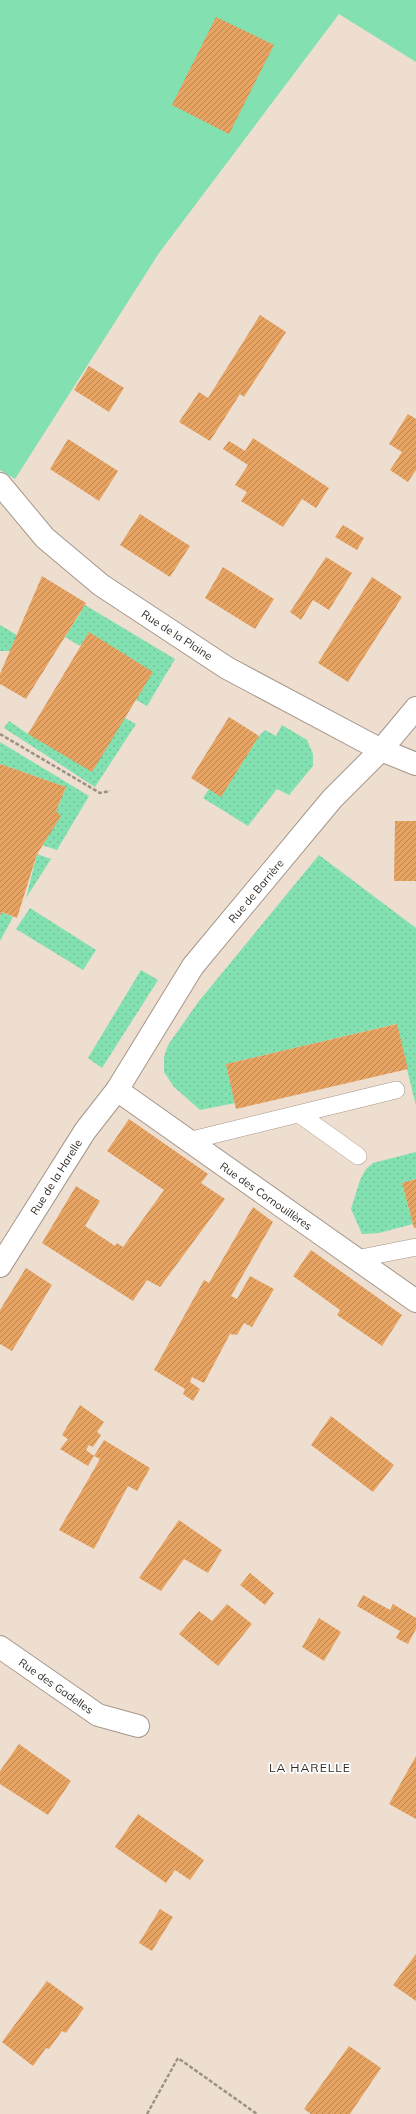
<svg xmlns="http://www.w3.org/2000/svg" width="416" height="2114" font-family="Mulish,sans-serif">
	<defs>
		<pattern id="grass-dots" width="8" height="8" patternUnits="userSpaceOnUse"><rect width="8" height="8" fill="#82e0b1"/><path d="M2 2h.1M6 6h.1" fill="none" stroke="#71c098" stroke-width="1.8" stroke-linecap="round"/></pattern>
		<pattern id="building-hatch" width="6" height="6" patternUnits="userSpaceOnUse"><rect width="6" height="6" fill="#e6a362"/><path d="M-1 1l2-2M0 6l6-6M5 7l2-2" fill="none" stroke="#bb8551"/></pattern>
	</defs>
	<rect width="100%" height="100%" fill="#edded0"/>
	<path fill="url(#grass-dots)" d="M 85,605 L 175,659 L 147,706 L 136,700 L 152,672 L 89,633 L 80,646 L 65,637 Z
		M 0,625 L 17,635 L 10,651 L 0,651 Z
		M 125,718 L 136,724 L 95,787 L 4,728 L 9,721 L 28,734 Z
		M 282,725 L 307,740 L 313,754 L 313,766 L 289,795 L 277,789 L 248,826 L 203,798 L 209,789 L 221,796 L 259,736 L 265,730 L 276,736 Z
		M 0,742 L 89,796 L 57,850 L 42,845 L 66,787 L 0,764 Z
		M 37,854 L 51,859 L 26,898 Z
		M 319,855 L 416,928 L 416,1106 L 396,1024 L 226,1064 L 235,1103 L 200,1110 L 174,1087 L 164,1072 L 164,1057 L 168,1045 L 199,1001 Z
		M 30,908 L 96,950 L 83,970 L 16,929 Z
		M 2,912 L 13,917 L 0,941 L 0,916 Z
		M 141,970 L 158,980 L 102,1068 L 88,1058 Z
		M 416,1152 L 416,1179 L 402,1183 L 413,1224 L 379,1233 L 362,1234 L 351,1209 L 360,1180 L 366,1169 L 373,1163 Z"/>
	<path fill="#82e0b1" d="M 0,0 L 416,0 L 416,62 L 339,14 L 159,253 L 15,479 L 0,470 Z"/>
	<path fill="url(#building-hatch)" d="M 216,17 L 274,45 L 229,134 L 172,105 Z
		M 260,315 L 286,332 L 244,397 L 240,394 L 210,441 L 179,422 L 199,392 L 208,398 Z
		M 89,366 L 124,388 L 109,412 L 74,390 Z
		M 408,414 L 416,419 L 416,470 L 408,482 L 390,470 L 402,452 L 389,444 Z
		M 253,438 L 329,488 L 316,508 L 302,499 L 283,527 L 241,501 L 247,492 L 235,485 L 248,465 L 223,449 L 229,441 L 245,451 Z
		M 68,439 L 118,471 L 99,501 L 50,469 Z
		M 140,514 L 190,546 L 170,577 L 120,545 Z
		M 343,525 L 364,538 L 357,550 L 335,537 Z
		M 326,557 L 352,573 L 329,610 L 313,600 L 301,620 L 290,612 Z
		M 223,567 L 274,599 L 255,629 L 205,598 Z
		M 42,576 L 86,603 L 26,699 L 0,684 L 0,674 Z
		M 372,577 L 402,597 L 348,682 L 318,663 Z
		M 89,632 L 153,672 L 92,772 L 28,734 Z
		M 229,717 L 259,736 L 221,797 L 191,778 Z
		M 0,764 L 66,787 L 56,811 L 61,816 L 37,854 L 17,918 L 2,912 L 0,916 Z
		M 395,821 L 416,821 L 416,881 L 394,881 Z
		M 397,1024 L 408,1069 L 236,1109 L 226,1064 Z
		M 129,1119 L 208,1174 L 201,1183 L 225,1199 L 160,1287 L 147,1280 L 133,1301 L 42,1243 L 76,1186 L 100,1201 L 85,1226 L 115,1246 L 117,1243 L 123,1247 L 164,1190 L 107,1151 Z
		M 416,1179 L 416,1228 L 414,1228 L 402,1183 Z
		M 253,1207 L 273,1222 L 231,1296 L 237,1299 L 250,1276 L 274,1289 L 252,1327 L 244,1323 L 237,1335 L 230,1334 L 204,1383 L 192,1377 L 190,1382 L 200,1389 L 193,1401 L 183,1394 L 185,1389 L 154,1370 L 204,1280 L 209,1283 Z
		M 311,1250 L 402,1315 L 382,1346 L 337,1315 L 340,1310 L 293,1276 Z
		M 26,1268 L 52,1285 L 12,1351 L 0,1344 L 0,1310 Z
		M 80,1405 L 104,1422 L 97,1432 L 101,1435 L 93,1447 L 89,1445 L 86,1450 L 94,1456 L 88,1466 L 60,1449 L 68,1439 L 62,1435 Z
		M 331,1416 L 394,1465 L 373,1492 L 311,1445 Z
		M 104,1440 L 150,1468 L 137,1491 L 128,1486 L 94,1549 L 59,1530 L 100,1459 L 94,1456 Z
		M 179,1520 L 222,1550 L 208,1573 L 184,1559 L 161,1591 L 139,1578 Z
		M 250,1573 L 274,1593 L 265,1605 L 240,1585 Z
		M 363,1595 L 390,1610 L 393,1604 L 416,1618 L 416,1629 L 408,1644 L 396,1638 L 400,1631 L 357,1606 Z
		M 227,1604 L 252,1624 L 218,1666 L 179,1634 L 199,1611 L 212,1621 Z
		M 319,1618 L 341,1632 L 324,1661 L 302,1647 Z
		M 19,1744 L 71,1781 L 48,1815 L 0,1784 L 0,1771 Z
		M 416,1756 L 416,1819 L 389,1804 Z
		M 138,1814 L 204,1860 L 190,1880 L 175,1870 L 166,1883 L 115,1847 Z
		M 160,1909 L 173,1917 L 152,1951 L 139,1943 Z
		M 416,1954 L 416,2001 L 393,1985 Z
		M 47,1981 L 84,2008 L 66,2033 L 62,2031 L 49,2049 L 46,2048 L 33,2066 L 2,2042 Z
		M 349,2046 L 381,2068 L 350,2114 L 311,2114 L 304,2109 Z"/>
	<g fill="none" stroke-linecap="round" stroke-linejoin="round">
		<g stroke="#a5978b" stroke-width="18">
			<path id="lane" d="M 299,1114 L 358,1156
				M 188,1141 L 396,1090
				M 356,1259 L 416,1247"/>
		</g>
		<g stroke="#a5978b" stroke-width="24">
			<path id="street" d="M 0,484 L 45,538 L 101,585 L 227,668 L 381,750 L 416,764
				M 117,1090 L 416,1301
				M 0,1647 L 98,1715 L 138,1726"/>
		</g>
		<g stroke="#a5978b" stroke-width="24">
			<path id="secondary" d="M 0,1266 L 85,1131 L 117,1090 L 193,966 L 332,799 L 381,750 L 416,708"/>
		</g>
		<path stroke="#9c9187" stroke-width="2.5" stroke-dasharray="4 2" stroke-linecap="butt" d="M 0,734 L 100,793 L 110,791
			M 147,2114 L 178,2058 L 257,2114"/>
		<use href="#lane" stroke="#fff" stroke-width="17"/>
		<use href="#street" stroke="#fff" stroke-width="22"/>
		<use href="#secondary" stroke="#fff" stroke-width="22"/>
	</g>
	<g text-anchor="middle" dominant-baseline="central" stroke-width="3.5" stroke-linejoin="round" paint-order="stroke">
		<g font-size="11" fill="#312b26" stroke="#fff">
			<text transform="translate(177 635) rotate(33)">Rue de la Plaine</text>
			<text transform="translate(256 891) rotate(-50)">Rue de Barrière</text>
			<text transform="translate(56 1177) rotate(-58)">Rue de la Harelle</text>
			<text transform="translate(266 1196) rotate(35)">Rue des Cornouillères</text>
			<text transform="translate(56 1686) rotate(35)">Rue des Gadelles</text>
		</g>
		<g font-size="12" letter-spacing="1" fill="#312b26" stroke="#fff">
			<text x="310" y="1767">LA HARELLE</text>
		</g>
	</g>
</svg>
